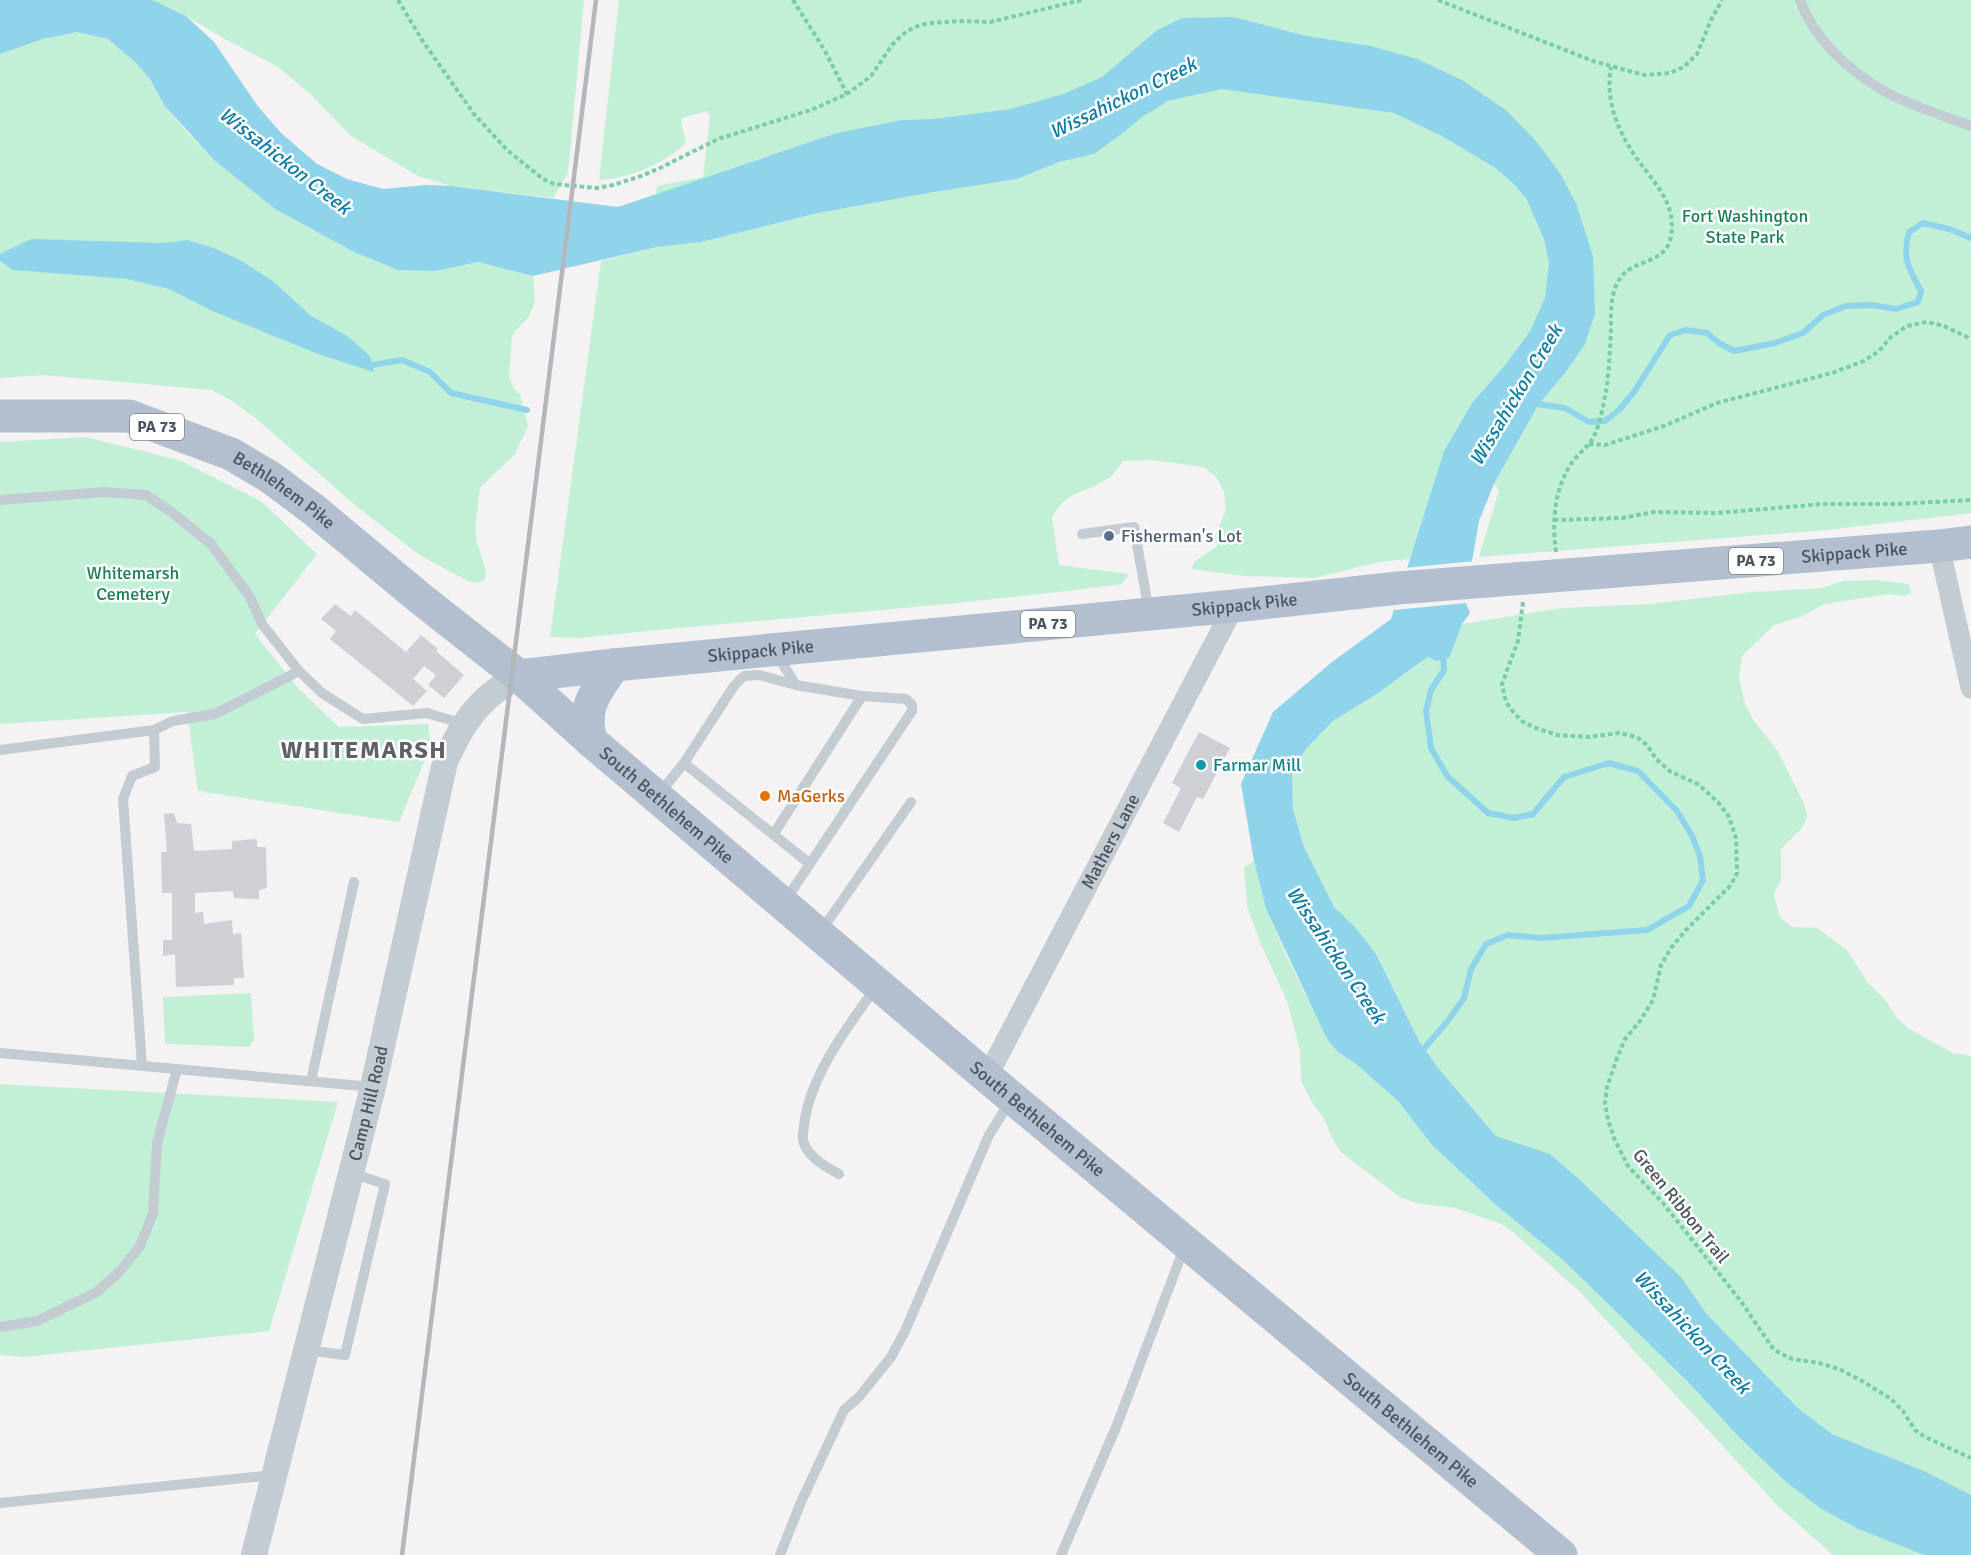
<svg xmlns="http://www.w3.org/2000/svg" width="1971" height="1555" font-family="Signika,sans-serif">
	<rect width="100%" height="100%" fill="#f4f2f2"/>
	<path fill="#c2f0d6" d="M 151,0 L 584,0 L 568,173 L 553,198 L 451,186 L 418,176 L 351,136 L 310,94 L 278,67 L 225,39 L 186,16 Z
		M 619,0 L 1971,0 L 1971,513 L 1827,530 L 1479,557 L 1499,490 L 1494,484 L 1508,458 L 1535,320 L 1530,331 L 1506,364 L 1472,403 L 1444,451 L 1410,559 L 1379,562 L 1315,578 L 1244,576 L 1192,569 L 1194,562 L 1217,546 L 1215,536 L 1226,510 L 1224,492 L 1216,477 L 1204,467 L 1151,460 L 1123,461 L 1111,477 L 1091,488 L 1074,494 L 1062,503 L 1052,517 L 1059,565 L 1129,574 L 1122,584 C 941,608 760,619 579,638 L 550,637 L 601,261 L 657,247 L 701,242 L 818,213 L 928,193 L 1017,179 L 1059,162 L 1094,154 L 651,235 L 657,186 L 703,177 L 710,117 L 707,111 L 682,118 L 681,122 L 686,143 C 662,165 631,178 599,180 Z
		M 77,32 L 108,39 L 136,63 L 150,79 L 164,105 L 186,131 L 214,160 L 275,209 L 354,252 L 398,270 L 435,271 L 478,262 L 533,276 L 535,303 L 528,318 L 516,330 L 512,337 L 509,376 L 514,389 L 520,394 L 528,426 L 515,454 L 480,488 L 475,528 L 477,542 L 486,571 L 485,579 L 478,583 L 470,582 L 421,556 L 356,506 L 258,420 L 231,400 L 211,390 L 44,375 L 0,378 L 0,54 L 43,39 Z
		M 85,437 L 179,460 L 261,501 L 317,554 L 255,634 L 298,688 L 339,727 L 428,724 L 431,745 L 399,822 L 198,791 L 187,712 L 0,724 L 0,442 Z
		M 1875,580 L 1908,584 L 1911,589 L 1910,594 L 1905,596 L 1890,594 L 1825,604 L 1800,617 L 1774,625 L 1742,656 L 1739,678 L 1745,704 L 1754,721 L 1777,750 L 1804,803 L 1807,815 L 1806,820 L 1801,829 L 1781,849 L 1781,881 L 1775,891 L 1774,896 L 1780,917 L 1792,927 L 1817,928 L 1847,950 L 1868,983 L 1887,1002 L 1896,1017 L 1908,1028 L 1953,1053 L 1971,1056 L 1971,1495 L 1924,1471 L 1832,1434 L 1798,1408 L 1706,1313 L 1681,1277 L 1579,1179 L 1550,1154 L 1496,1136 L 1439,1069 L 1419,1041 L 1376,954 L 1355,927 L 1334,907 L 1304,847 L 1293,809 L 1292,771 L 1306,749 L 1333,721 L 1404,675 L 1428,657 L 1462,624 L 1562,608 L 1649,604 L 1752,592 L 1822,588 L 1843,581 Z
		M 1254,861 L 1266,909 L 1287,957 L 1305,994 L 1338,1052 L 1356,1064 L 1398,1101 L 1432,1145 L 1496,1205 L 1564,1261 L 1687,1381 L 1738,1436 L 1820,1508 L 1858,1529 L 1924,1555 L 1833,1555 L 1779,1507 L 1580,1292 L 1513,1232 L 1501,1224 L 1455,1208 L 1416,1203 L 1400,1197 L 1342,1153 L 1333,1140 L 1324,1119 L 1311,1101 L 1301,1080 L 1300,1050 L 1287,1001 L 1260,942 L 1247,906 L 1244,867 Z
		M 251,993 L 254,1040 L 249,1047 L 165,1044 L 163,997 Z
		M 0,1084 L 338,1102 L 269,1331 L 24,1357 L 0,1355 Z"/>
	<path fill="#90d4ec" d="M 0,0 L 151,0 L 157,2 L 186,16 L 214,42 L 257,105 L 281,133 L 317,164 L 347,179 L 383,189 L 425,185 L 451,186 L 618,207 L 837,133 L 902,120 L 934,119 L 1011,109 L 1063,94 L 1102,77 L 1156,31 L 1182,18 L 1234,17 L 1306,36 L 1371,46 L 1417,59 L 1462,80 L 1507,111 L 1535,140 L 1560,173 L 1576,203 L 1593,256 L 1595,314 L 1585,344 L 1565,373 L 1538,405 L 1494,484 L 1479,521 L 1465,601 L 1470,613 L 1462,624 L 1449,658 L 1436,661 L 1428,657 L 1378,693 L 1333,721 L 1306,749 L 1292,771 L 1293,809 L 1304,847 L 1334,907 L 1355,927 L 1376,954 L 1419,1041 L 1439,1069 L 1496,1136 L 1550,1154 L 1579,1179 L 1681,1277 L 1706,1313 L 1798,1408 L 1832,1434 L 1924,1471 L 1971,1495 L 1971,1555 L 1924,1555 L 1858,1529 L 1820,1508 L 1785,1481 L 1738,1436 L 1687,1381 L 1564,1261 L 1496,1205 L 1432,1145 L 1398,1101 L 1356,1064 L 1338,1052 L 1327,1039 L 1266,909 L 1254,861 L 1241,784 L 1273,712 L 1332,662 L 1391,619 L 1444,451 L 1472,403 L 1506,364 L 1530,331 L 1545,298 L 1549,263 L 1544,239 L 1527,200 L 1514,184 L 1494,167 L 1440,135 L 1394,113 L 1222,89 L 1168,101 L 1142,117 L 1120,135 L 1094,154 L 1059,162 L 1017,179 L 928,193 L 818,213 L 701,242 L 657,247 L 533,276 L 478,262 L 435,271 L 398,270 L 354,252 L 275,209 L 214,160 L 164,105 L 150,79 L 136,63 L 108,39 L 77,32 L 43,39 L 0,54 Z
		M 31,239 L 164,243 L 187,240 L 211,247 L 240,260 L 274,282 L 311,316 L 346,335 L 370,356 L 374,372 L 318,354 L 212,311 L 169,289 L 127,279 L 13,270 L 0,261 L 0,254 Z"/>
	<path fill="#f4f2f2" d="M 1475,561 L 1466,603 L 1394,610 L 1404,568 Z"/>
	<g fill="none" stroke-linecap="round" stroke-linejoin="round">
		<path stroke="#90d4ec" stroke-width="6" d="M 366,362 L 372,365 L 402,360 L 430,372 L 451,393 L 527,410
			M 1531,403 L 1565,408 L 1589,422 L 1605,421 L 1619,410 L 1634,392 L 1670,335 L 1686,330 L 1707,333 L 1719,343 L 1734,351 L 1775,343 L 1803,333 L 1823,315 L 1846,306 L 1871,305 L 1896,309 L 1918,302 L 1921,291 C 1908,267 1902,259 1909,232 L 1923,223 L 1949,229 L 1971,238
			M 1420,1053 L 1447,1022 L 1464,998 L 1471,969 L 1486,944 L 1508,935 L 1541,938 L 1647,930 L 1689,906 L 1703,880 L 1700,856 L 1692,836 L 1677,811 L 1638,771 L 1609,763 L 1564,777 L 1533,814 L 1514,818 L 1488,813 L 1447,776 L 1431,748 L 1426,711 L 1431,690 L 1444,670 L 1443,653"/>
	</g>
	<path fill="#ced0d6" d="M 335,604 L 351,616 L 355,610 L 406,652 L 421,635 L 438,649 L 436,651 L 464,675 L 444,698 L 428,685 L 436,675 L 424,666 L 413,679 L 427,691 L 413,706 L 330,639 L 336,631 L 321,619 Z
		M 1199,732 L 1230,748 L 1203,799 L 1197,797 L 1179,832 L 1163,823 L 1181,788 L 1172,783 Z
		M 174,813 L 177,823 L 191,824 L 194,851 L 232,849 L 232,841 L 257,839 L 257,847 L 266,847 L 267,888 L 259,890 L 259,899 L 234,898 L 233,891 L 195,893 L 195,913 L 203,912 L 204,924 L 232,920 L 233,934 L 241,933 L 244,978 L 234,978 L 234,985 L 176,987 L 175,954 L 163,956 L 163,940 L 172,940 L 172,893 L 162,893 L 161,852 L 167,852 L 164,814 Z"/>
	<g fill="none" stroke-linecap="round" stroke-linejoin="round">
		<path stroke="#7acda9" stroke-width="4" stroke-dasharray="4.5 3" stroke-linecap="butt" d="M 398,0 L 422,40 L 474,114 L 507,150 L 543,179 L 554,184 L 596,188 L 613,185 L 641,176 L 660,168 L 718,139 L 811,110 L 847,94 L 871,76 L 892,45 L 902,35 L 914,27 L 929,23 L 959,21 L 990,22 L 1082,0
			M 793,0 L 825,51 L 847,94
			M 1438,0 L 1593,61 L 1644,75 L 1670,73 L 1684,67 L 1697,54 L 1711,20 L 1722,0
			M 1589,444 L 1605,445 L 1664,426 L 1717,403 L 1832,373 L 1864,361 L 1879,351 L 1891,337 L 1907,326 L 1927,322 L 1944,326 L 1971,339
			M 1554,520 L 1622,518 L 1654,512 L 1716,513 L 1823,504 L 1896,504 L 1971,500
			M 1556,552 C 1552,522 1554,490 1571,464 C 1577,454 1589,447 1594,436 C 1600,424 1603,406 1606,392 C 1609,372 1610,350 1611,329 C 1611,313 1610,295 1619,280 C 1631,258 1666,266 1671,236 C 1677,202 1652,181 1635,156 C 1617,129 1605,99 1611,67
			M 1523,602 L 1518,641 L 1502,684 L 1506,702 L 1514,713 L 1522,721 L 1533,727 L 1557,735 L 1588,737 L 1619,733 L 1637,737 L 1647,745 L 1656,759 L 1671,772 L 1698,784 L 1718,802 L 1729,817 L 1736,838 L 1737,873 L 1731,885 L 1686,930 L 1671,948 L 1661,965 L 1653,1000 L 1640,1021 L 1625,1039 L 1617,1058 L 1607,1087 L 1605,1103 L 1608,1120 L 1614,1138 L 1628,1166 L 1662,1202 L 1740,1300 L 1774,1350 L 1792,1359 L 1819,1363 L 1839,1369 L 1862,1381 L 1891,1399 L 1903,1411 L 1915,1430 L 1925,1437 L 1971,1458"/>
		<path stroke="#c3cbd3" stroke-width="10" d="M 1800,0 C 1814,39 1849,71 1884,91 C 1911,106 1942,115 1971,126
			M 0,500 L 104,492 L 146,495 L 170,511 L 211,544 L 250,597 L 262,624 L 299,671 L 322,693 L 363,719 L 427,713 L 464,724
			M 1082,534 L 1134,527 L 1149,611
			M 777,655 L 796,685 L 862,696 L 906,699 L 912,705 L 912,711 L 785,901
			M 796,685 L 759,675 L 744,676 L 734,686 L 684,763 L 810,864
			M 0,750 L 154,730
			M 659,794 L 684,763
			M 773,835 L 862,696
			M 821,931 L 911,802
			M 0,1053 L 373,1087
			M 142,1066 L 123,799 L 132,776 L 155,767 L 154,730 L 173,721 L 215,714 L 299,671
			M 311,1081 L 354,882
			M 839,1174 C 826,1167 806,1156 803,1140 C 802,1136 804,1130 804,1126 C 809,1077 848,1026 876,987
			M 0,1327 L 37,1321 L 97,1292 L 120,1271 L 140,1246 L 153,1213 L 157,1143 L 177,1069
			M 306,1350 L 345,1355 L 385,1184 L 351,1173
			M 0,1503 L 274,1475
			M 780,1555 L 801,1502 L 844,1410 L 859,1397 L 891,1357 L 905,1331 L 989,1135 L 1011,1100
			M 1061,1555 L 1117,1425 L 1184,1248"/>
		<g stroke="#c3cbd3" stroke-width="21">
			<path d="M 1939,546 L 1971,688"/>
			<path id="s1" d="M 987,1077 L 1234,606"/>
		</g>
		<path stroke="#c3cbd3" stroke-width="26" id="s2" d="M 254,1555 L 373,1087 L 445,762 C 456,738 467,716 487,698 C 496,689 509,683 519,676"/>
		<g stroke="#b2bfcf" stroke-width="33">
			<path id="s3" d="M 0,416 L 129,416 L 231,454 L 270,477 L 314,510 L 421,599 L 519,676 L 591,741 L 987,1077 L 1561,1555"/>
			<path id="s4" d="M 519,676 L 614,665 L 1234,606 L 1398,588 L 1939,546 L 1971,542"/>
			<path d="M 591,741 C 582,706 595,693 614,665"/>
		</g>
		<path stroke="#b4b6bc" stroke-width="4.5" d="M 402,1555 L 596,0"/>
	</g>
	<circle fill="#5c6f8a" stroke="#fff" stroke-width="2" cx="1109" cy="536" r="6"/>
	<circle fill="#0f9aa8" stroke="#fff" stroke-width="2" cx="1201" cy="765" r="6"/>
	<circle fill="#e8710a" stroke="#fff" stroke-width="2" cx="765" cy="796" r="6"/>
	<g text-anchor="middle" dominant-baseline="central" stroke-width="5" stroke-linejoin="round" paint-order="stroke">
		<g fill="#fff" stroke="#80878f" stroke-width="1.5">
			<rect x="130" y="414" width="54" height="26" rx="4.5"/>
			<rect x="1729" y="548" width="54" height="26" rx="4.5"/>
			<rect x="1021" y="611" width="54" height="26" rx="4.5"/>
		</g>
		<g font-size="16" font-weight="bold" fill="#49545f">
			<text x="157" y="427">PA 73</text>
			<text x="1756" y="561">PA 73</text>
			<text x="1048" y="624">PA 73</text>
		</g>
		<g font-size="18" fill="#198153" stroke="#fff">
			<text x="1745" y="216">Fort Washington<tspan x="1745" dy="21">State Park</tspan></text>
			<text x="133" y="573">Whitemarsh<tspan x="133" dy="21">Cemetery</tspan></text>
		</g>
		<g font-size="18" fill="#49545f" stroke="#fff">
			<text stroke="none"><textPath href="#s3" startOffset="302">Bethlehem Pike</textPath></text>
			<text stroke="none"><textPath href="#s4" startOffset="1341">Skippack Pike</textPath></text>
			<text stroke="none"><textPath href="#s4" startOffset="729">Skippack Pike</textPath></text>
			<text stroke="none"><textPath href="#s4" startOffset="243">Skippack Pike</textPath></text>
			<text stroke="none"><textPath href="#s3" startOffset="798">South Bethlehem Pike</textPath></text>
			<text stroke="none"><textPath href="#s1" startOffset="266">Mathers Lane</textPath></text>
			<text stroke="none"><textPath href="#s2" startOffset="466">Camp Hill Road</textPath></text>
			<text stroke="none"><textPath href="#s3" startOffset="1284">South Bethlehem Pike</textPath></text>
			<text transform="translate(1681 1206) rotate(51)">Green Ribbon Trail</text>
			<text stroke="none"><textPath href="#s3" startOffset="1770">South Bethlehem Pike</textPath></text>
		</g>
		<g font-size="18" fill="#4e5e75" stroke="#fff" text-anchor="start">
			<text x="1121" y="536">Fisherman's Lot</text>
		</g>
		<g font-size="18" fill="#0d838f" stroke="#fff" text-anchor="start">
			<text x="1213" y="765">Farmar Mill</text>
		</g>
		<g font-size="18" fill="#c56008" stroke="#fff" text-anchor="start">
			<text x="777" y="796">MaGerks</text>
		</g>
		<g font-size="20" font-style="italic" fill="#0e7da5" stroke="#fff">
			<text transform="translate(1123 98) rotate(-26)">Wissahickon Creek</text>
			<text transform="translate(285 161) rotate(38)">Wissahickon Creek</text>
			<text transform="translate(1516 395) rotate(-59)">Wissahickon Creek</text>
			<text transform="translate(1336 955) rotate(56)">Wissahickon Creek</text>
			<text transform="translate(1692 1332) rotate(47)">Wissahickon Creek</text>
		</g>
		<g font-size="24" font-weight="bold" letter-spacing="1.5" fill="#5e6166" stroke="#fff">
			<text x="364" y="750">WHITEMARSH</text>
		</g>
	</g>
</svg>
